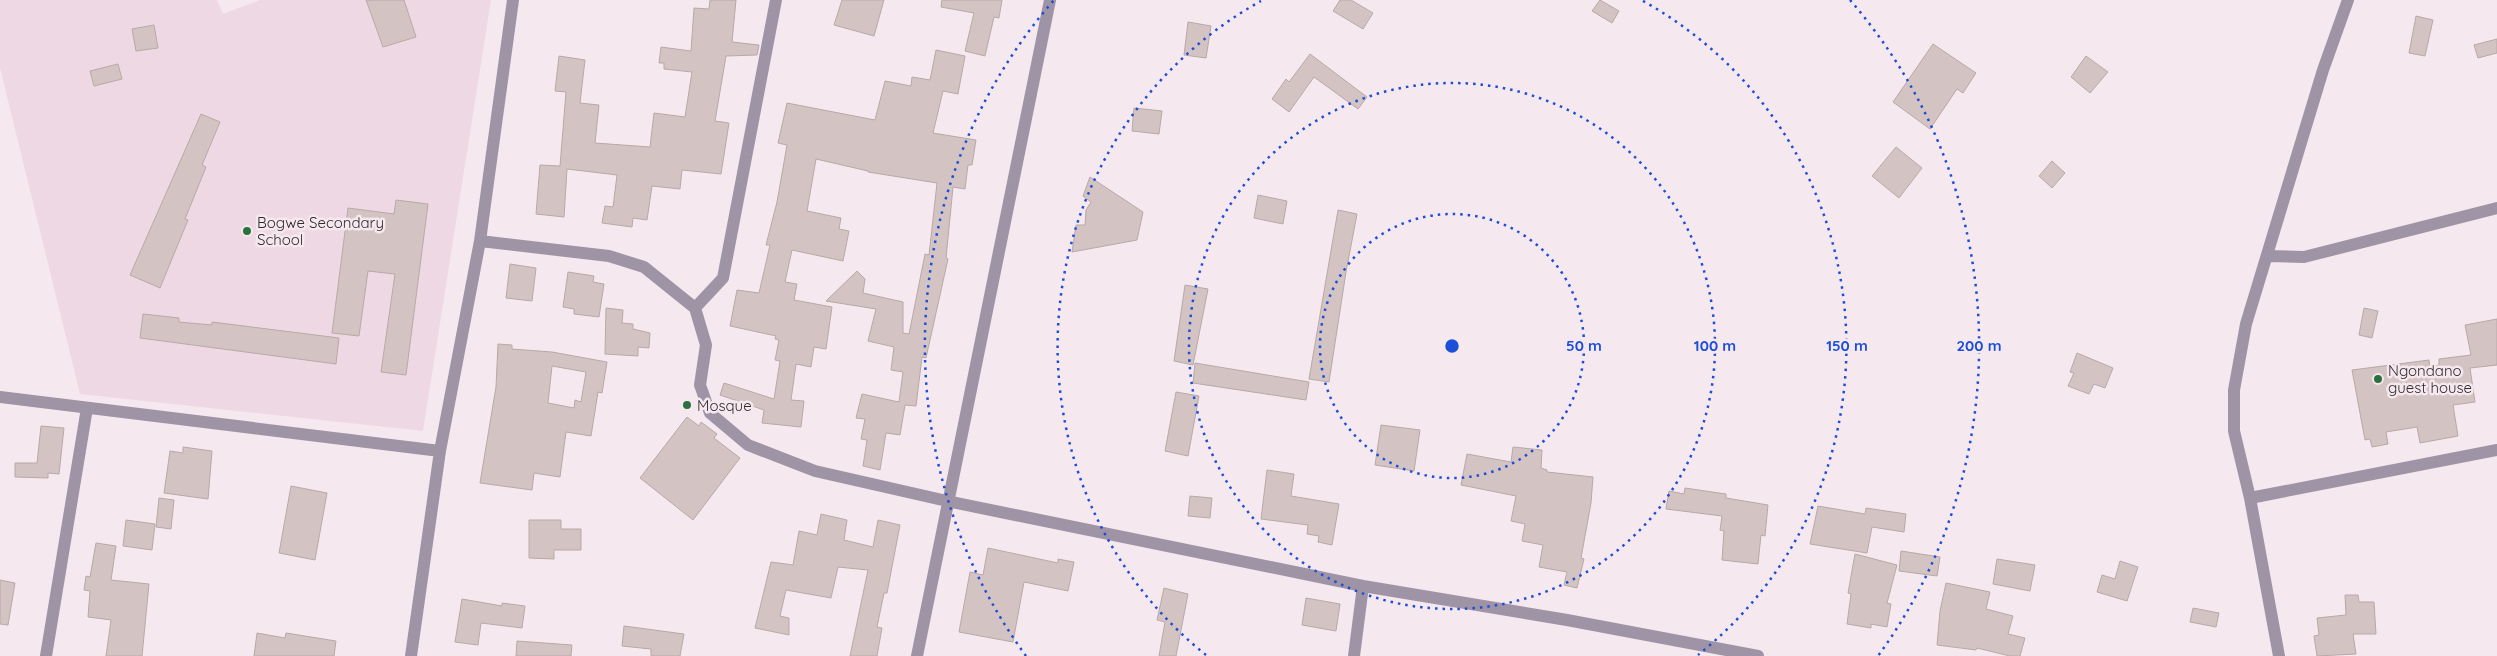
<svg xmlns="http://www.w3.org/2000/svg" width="2497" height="656" font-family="Quicksand,sans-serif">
	<rect width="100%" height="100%" fill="#f6e8ef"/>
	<path fill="#eed8e3" d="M 0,0 L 217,0 L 223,14 L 260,0 L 491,0 L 423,431 L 80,394 L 0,68 Z"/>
	<path fill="#d3c3c2" stroke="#b8a9a8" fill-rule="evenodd" d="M 366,0 L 404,0 L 416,37 L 383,47 Z
		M 710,0 L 736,0 L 732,42 L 759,45 L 757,55 L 726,56 L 715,121 L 729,123 L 721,174 L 682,170 L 680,189 L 652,186 L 647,220 L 633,218 L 632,227 L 602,223 L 605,206 L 613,207 L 617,175 L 567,169 L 564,217 L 536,214 L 540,165 L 560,166 L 566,92 L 555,91 L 559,56 L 585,60 L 580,103 L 599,105 L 595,143 L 650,147 L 654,113 L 685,117 L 692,72 L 664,69 L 664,63 L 659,63 L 661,47 L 691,51 L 694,8 L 709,9 Z
		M 842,0 L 884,0 L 874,36 L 834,25 Z
		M 942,0 L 1002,0 L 999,18 L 994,17 L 985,56 L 965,51 L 974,13 L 941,7 Z
		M 1340,0 L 1351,0 L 1373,13 L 1363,29 L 1333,11 Z
		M 1600,0 L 1619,11 L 1612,23 L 1592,11 Z
		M 2416,16 L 2433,20 L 2425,56 L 2409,53 Z
		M 1188,22 L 1211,26 L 1206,58 L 1184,55 Z
		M 154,25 L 158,48 L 136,51 L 132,29 Z
		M 2497,39 L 2497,53 L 2478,58 L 2474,45 Z
		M 1933,44 L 1976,73 L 1963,93 L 1957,89 L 1930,129 L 1893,102 Z
		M 936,50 L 965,56 L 958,94 L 943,91 L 933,133 L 976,140 L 972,165 L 968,165 L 965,189 L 953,187 L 946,258 L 948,259 L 926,358 L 922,357 L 916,406 L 905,405 L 900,435 L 886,433 L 880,470 L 863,466 L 867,440 L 861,439 L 865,419 L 856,418 L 862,394 L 899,402 L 903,372 L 891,370 L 894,347 L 868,341 L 876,309 L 826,301 L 857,271 L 865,279 L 863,293 L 903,302 L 903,333 L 909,334 L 925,254 L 929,255 L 937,183 L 868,172 L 868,171 L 816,159 L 807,211 L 841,218 L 839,229 L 849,231 L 843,261 L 792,250 L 785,282 L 797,284 L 794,300 L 832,307 L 826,349 L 814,347 L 811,367 L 796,364 L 791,400 L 804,401 L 801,427 L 762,423 L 764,410 L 720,395 L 724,383 L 774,399 L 780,361 L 775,360 L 779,340 L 775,339 L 776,336 L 730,326 L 737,290 L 759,293 L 770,245 L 766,245 L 777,202 L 787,145 L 778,143 L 787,103 L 875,120 L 885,81 L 911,86 L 912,77 L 930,80 Z
		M 1310,54 L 1367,97 L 1358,109 L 1314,77 L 1289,112 L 1272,99 L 1286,79 L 1289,82 Z
		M 2086,56 L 2108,72 L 2090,93 L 2071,77 Z
		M 118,64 L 122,79 L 94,86 L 90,71 Z
		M 1134,108 L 1162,111 L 1159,134 L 1132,131 Z
		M 201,114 L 220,122 L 202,165 L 206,167 L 185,219 L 188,220 L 160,288 L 130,275 Z
		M 1896,147 L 1922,168 L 1899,198 L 1872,176 Z
		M 2052,161 L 2065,173 L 2052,188 L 2039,176 Z
		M 1090,177 L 1143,212 L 1137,240 L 1072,252 L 1076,225 L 1085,225 L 1086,210 L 1091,202 L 1083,196 Z
		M 1258,195 L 1287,201 L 1283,224 L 1254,218 Z
		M 396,200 L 428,204 L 406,375 L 381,372 L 395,274 L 368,271 L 359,336 L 332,333 L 348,208 L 394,214 Z
		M 1338,210 L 1357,214 L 1346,272 L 1329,382 L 1309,379 Z
		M 510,264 L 536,268 L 532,301 L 506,298 Z
		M 568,272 L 594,276 L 593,282 L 604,284 L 599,317 L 574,314 L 574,309 L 563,307 Z
		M 1185,285 L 1208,289 L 1193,365 L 1174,361 Z
		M 606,308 L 623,310 L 622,323 L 633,324 L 633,329 L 650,333 L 649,348 L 638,347 L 638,356 L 605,354 Z
		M 2364,308 L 2378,311 L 2372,338 L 2359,335 Z
		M 143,314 L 179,318 L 179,322 L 212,325 L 212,322 L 339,338 L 336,364 L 140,338 Z
		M 2497,319 L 2497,365 L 2470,368 L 2475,402 L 2453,405 L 2458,436 L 2420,443 L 2417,427 L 2386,432 L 2388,444 L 2372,447 L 2370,439 L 2365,440 L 2352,370 L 2429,360 L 2430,368 L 2439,365 L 2439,359 L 2471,355 L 2465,325 Z
		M 498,344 L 512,345 L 512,349 L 552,352 L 607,362 L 602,393 L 598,392 L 591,436 L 566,432 L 560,477 L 534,473 L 532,490 L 480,483 L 496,387 ZM 552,366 L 586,372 L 581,402 L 575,400 L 574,408 L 548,403 Z
		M 2077,353 L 2113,368 L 2105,388 L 2094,384 L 2089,394 L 2068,386 L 2074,373 L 2070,372 Z
		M 1195,363 L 1309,382 L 1306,400 L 1193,383 Z
		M 1176,392 L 1199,396 L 1188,456 L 1165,451 Z
		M 687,417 L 699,426 L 701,422 L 717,434 L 714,438 L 740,458 L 693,520 L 640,478 Z
		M 1381,425 L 1420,430 L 1414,471 L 1375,465 Z
		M 41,426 L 64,428 L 59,474 L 48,473 L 48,478 L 15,477 L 15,463 L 37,463 Z
		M 183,447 L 212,451 L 208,499 L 164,493 L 170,451 L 183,453 Z
		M 1513,447 L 1542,450 L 1541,468 L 1547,470 L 1547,472 L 1593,477 L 1591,503 L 1581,558 L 1584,559 L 1577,588 L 1564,585 L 1567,572 L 1539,567 L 1543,545 L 1522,541 L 1525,524 L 1511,521 L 1516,496 L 1461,485 L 1467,454 L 1511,462 Z
		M 1267,470 L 1294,474 L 1291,496 L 1339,504 L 1332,545 L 1318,542 L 1319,536 L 1307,534 L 1308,525 L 1261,519 Z
		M 291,486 L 327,493 L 315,560 L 279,553 Z
		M 1685,488 L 1726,494 L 1726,498 L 1768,505 L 1765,536 L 1761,535 L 1758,564 L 1722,560 L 1724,531 L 1720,530 L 1722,516 L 1666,509 L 1669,491 L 1684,494 Z
		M 1190,496 L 1212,498 L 1210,518 L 1188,516 Z
		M 159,498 L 174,500 L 171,529 L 156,527 Z
		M 1818,506 L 1865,514 L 1866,508 L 1906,514 L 1904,532 L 1872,527 L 1867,553 L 1810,544 Z
		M 821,514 L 847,520 L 844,540 L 873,547 L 878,520 L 900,525 L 887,593 L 884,593 L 877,627 L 882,628 L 877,656 L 850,656 L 868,570 L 838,567 L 831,598 L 786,590 L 780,616 L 789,618 L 789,635 L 755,628 L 771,562 L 793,565 L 799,531 L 817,535 Z
		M 126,520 L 155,524 L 152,550 L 123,546 Z
		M 529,520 L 561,520 L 561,529 L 581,529 L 581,550 L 554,550 L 554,559 L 529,558 Z
		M 96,543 L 116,546 L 111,580 L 149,584 L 142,656 L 106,656 L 111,620 L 88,617 L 90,591 L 84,590 L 86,576 L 90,577 Z
		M 988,548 L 1058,563 L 1058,559 L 1074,562 L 1068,591 L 1024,582 L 1013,642 L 959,632 L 970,572 L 983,575 Z
		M 1901,551 L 1940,557 L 1937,576 L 1899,571 Z
		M 1855,554 L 1897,565 L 1887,603 L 1891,604 L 1887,627 L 1871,624 L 1871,628 L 1847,624 L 1851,594 L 1848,593 Z
		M 1997,559 L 2035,565 L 2030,591 L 1993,584 Z
		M 2120,561 L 2138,567 L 2127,601 L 2097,592 L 2102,575 L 2115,579 Z
		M 0,580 L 15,583 L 8,625 L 0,624 Z
		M 1946,583 L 1990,592 L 1986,609 L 2013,616 L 2008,634 L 2025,638 L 2020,656 L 2010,656 L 1977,648 L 1976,650 L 1937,645 L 1940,611 Z
		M 1164,588 L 1188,594 L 1176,656 L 1159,656 L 1165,622 L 1157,620 Z
		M 2345,595 L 2358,595 L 2359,602 L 2374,602 L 2376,634 L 2353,634 L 2356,654 L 2317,656 L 2314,636 L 2319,635 L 2317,618 L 2346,615 Z
		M 1306,598 L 1340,604 L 1336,631 L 1302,625 Z
		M 462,599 L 502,606 L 502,603 L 525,606 L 522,628 L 481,623 L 478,645 L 455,642 Z
		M 2193,608 L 2219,613 L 2216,627 L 2190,622 Z
		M 624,626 L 684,634 L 680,656 L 651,656 L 651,649 L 622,646 Z
		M 257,633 L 285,638 L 286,633 L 336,641 L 334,656 L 254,656 Z
		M 517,641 L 572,645 L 571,656 L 516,656 Z"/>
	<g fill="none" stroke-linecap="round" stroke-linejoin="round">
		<path stroke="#9e94a5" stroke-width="12" d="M 480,241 L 609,256 L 644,267 L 695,308 L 706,345 L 700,385 L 710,413 L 748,445 L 815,471 L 947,501 L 1363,586 L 1567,620 L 1758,656
			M 2267,256 L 2304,257 L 2497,208
			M 695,308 L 723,278 L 776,0
			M 0,397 L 440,451
			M 2250,498 L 2497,450
			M 46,656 L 87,408
			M 411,656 L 440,451 L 480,241 L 513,0
			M 917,656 L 1050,0
			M 1354,656 L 1363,586
			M 2279,656 L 2250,498 L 2234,431 L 2234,390 L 2246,324 L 2323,70 L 2348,0"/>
	</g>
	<g fill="none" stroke="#1d4ed8" stroke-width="2.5" stroke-dasharray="2.5 5">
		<circle cx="1452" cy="346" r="132"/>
		<circle cx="1452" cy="346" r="263"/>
		<path d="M1206 655A395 395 0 0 1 1261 1M1643 1A395 395 0 0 1 1698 655"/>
		<path d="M1026 656A527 527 0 0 1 1054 0M1850 0A527 527 0 0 1 1878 656"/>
	</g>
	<g fill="#2a713d" stroke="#f6e8ef" stroke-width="2">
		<circle cx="247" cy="231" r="5"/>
		<circle cx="2378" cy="379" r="5"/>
		<circle cx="687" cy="405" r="5"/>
	</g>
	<g text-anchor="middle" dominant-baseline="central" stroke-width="5" stroke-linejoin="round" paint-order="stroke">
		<g font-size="15" fill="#302b2d" stroke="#f6e8ef" text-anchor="start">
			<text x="257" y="222">Bogwe Secondary<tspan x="257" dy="17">School</tspan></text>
			<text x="2388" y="370">Ngondano<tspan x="2388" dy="17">guest house</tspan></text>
			<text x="697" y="405">Mosque</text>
		</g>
	</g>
	<circle cx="1452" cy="346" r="8" fill="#1d4ed8" stroke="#f6e8ef" stroke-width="2.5"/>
	<g font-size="15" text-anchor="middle" font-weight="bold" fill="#1d4ed8" stroke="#f6e8ef" stroke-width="5" stroke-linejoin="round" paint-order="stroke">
		<text x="1584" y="351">50 m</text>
		<text x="1715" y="351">100 m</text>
		<text x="1847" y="351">150 m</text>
		<text x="1979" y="351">200 m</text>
	</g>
</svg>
